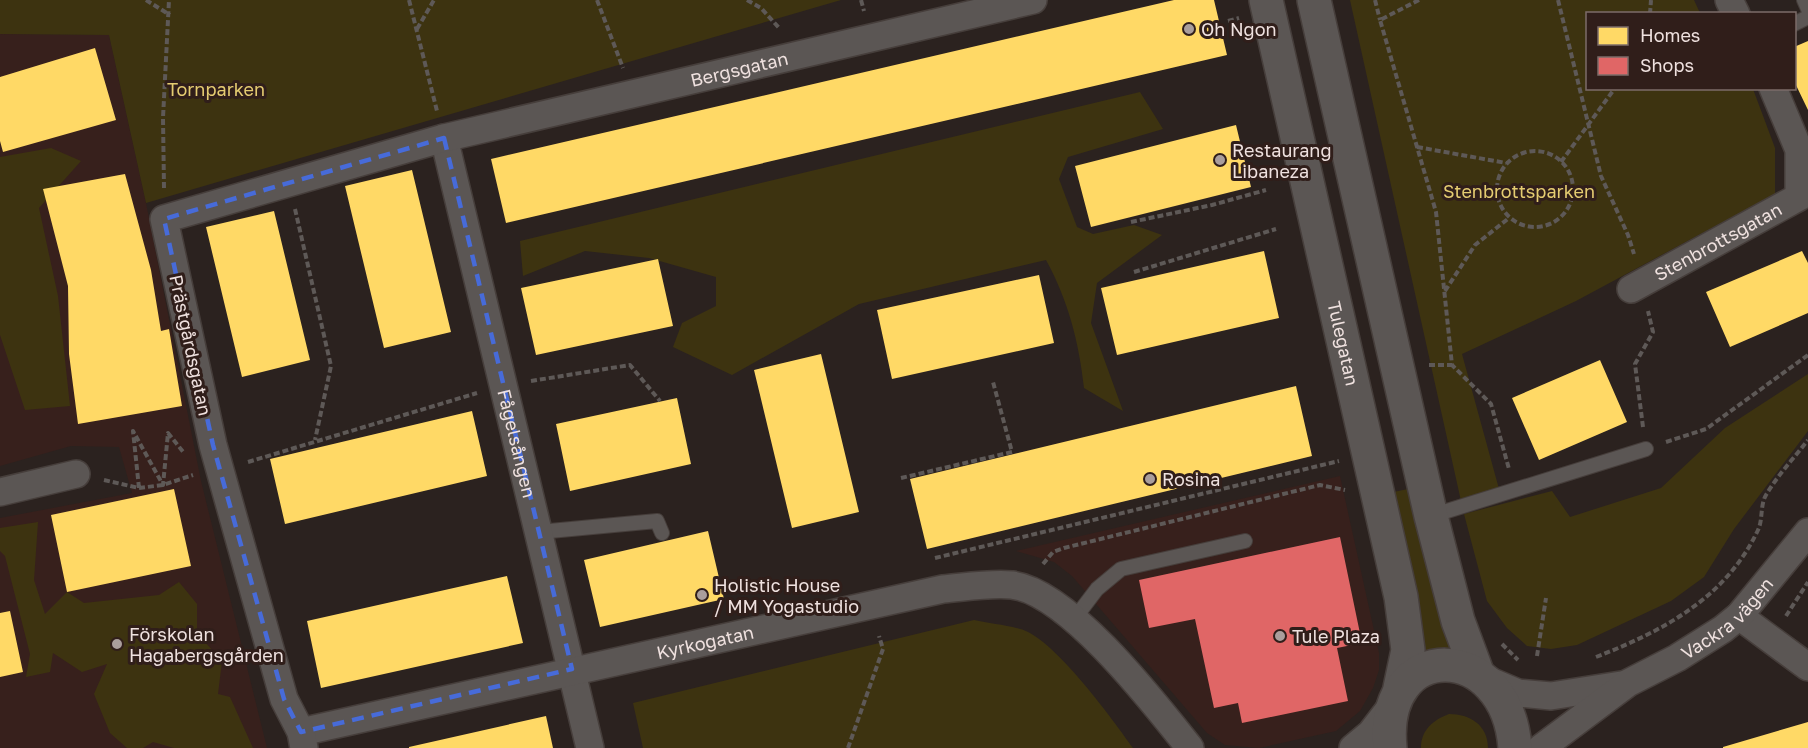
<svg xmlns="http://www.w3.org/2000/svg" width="1808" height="748" font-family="'Golos Text',sans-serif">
	<rect width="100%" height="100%" fill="#2b221f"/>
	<path fill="#37201c" d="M 0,34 L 109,35 L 146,203 L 201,481 L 267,748 L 0,748 L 0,518 L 132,493 L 119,447 L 71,446 L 0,466 Z
		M 1340,476 L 1379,653 L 1379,670 L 1373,688 L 1360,711 L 1336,731 L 1259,748 L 1225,745 L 1207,733 L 1072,576 L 1054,562 L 1016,551 Z"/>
	<path fill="#3d3310" d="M 0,0 L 841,0 L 146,203 L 109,35 L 0,34 Z
		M 1350,0 L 1694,0 L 1700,13 L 1588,14 L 1588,88 L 1753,89 L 1775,148 L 1775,194 L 1576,301 L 1462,354 L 1499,489 L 1461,501 Z
		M 1140,92 L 1163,129 L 1068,157 L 1059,179 L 1077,227 L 1093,234 L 1134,225 L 1162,235 L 1097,283 L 1091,323 L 1123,411 L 1084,388 C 1079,342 1068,300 1046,260 L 859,304 L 732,375 L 673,347 L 682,323 L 716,306 L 716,277 L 649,258 L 585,251 L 523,276 L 520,241 Z
		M 51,148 L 81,161 L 39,208 L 58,296 L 70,406 L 25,410 L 0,335 L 0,157 Z
		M 1808,374 L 1808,431 L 1734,529 L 1704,577 L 1671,601 L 1577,645 L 1551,649 L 1527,646 L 1507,628 L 1487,601 L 1464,514 L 1552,491 L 1570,517 L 1661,488 L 1725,428 Z
		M 1408,489 L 1454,656 L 1421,664 L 1384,494 Z
		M 38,522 L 34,580 L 45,614 L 67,592 L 84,603 L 159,595 L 179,582 L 197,604 L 197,633 L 222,661 L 218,694 L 230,697 L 253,748 L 174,748 L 153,742 L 143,748 L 127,748 L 110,733 L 94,694 L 107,664 L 82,672 L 53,653 L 50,672 L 26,677 L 30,654 L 5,556 L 0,551 L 0,528 Z
		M 974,620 C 990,624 1013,625 1028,632 C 1061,649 1111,717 1133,748 L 643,748 L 633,703 Z
		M 1449,714 C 1470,714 1488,725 1488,748 L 1421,748 C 1421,730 1433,720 1449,714 Z"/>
	<path fill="#ffd966" d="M 1174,0 L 1214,0 L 1227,55 L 506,223 L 491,159 Z
		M 1808,41 L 1808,110 L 1794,81 L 1794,47 Z
		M 95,48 L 116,120 L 3,152 L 0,141 L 0,77 Z
		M 1236,125 L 1251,187 L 1091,227 L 1075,166 Z
		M 412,170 L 451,332 L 384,348 L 345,186 Z
		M 125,174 L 151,270 L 161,331 L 169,329 L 182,406 L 78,424 L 69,354 L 68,286 L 43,189 Z
		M 274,211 L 310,360 L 242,377 L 206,227 Z
		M 1264,251 L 1279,318 L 1117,355 L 1101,288 Z
		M 1802,251 L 1808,263 L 1808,313 L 1730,347 L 1706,292 Z
		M 658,259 L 673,326 L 536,355 L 521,288 Z
		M 1039,275 L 1054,343 L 892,379 L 877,310 Z
		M 821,354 L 859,512 L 792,528 L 754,370 Z
		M 1600,360 L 1627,422 L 1539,460 L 1512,398 Z
		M 1296,386 L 1312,456 L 927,549 L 910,479 Z
		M 677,398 L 691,464 L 570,491 L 556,424 Z
		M 472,411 L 487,476 L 285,524 L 270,459 Z
		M 174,489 L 191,566 L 67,592 L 51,515 Z
		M 708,531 L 724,599 L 600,627 L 584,560 Z
		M 507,576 L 523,643 L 321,688 L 307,621 Z
		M 10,611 L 23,672 L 0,677 L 0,613 Z
		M 546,716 L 553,748 L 409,748 L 409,747 Z
		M 1808,722 L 1808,748 L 1723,748 L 1723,747 Z"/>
	<path fill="#e06666" d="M 1340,537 L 1362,643 L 1337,648 L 1348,701 L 1242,723 L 1238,703 L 1214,708 L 1195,619 L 1149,628 L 1139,580 Z"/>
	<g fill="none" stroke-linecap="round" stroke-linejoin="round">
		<g stroke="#463e3b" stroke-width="16">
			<path id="service" d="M 1804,0 L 1808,9
				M 1794,24 L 1808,17
				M 1431,516 L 1646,449
				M 539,532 L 657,521 L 662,533
				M 1075,618 L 1097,589 L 1121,569 L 1245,541"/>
		</g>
		<g stroke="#463e3b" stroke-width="30">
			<g id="minor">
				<path d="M 1729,0 L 1736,14"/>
				<path id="s1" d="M 444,138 L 590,748"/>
				<path id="s2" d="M 1631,289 L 1799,197 L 1799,150 L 1773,88"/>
				<path d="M 0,492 L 76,474"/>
				<path d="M 1739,616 L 1808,667"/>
				<path d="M 1485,679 L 1518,693 L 1551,696 L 1621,685"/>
				<path id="s3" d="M 301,732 L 943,589 C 966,587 989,583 1012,585 C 1069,592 1155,704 1190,748"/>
				<path id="s4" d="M 304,748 L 301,732 L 284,699 L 213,445 L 164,219 L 444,138 L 1033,0"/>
				<path d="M 1353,748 L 1371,733 L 1391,707"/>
				<path id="s5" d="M 1541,748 L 1628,683 L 1677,658 L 1723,629 L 1739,616 L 1808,532"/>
			</g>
		</g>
		<g stroke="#463e3b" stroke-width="36">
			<g id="tertiary">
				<path id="s6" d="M 1266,0 L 1401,597 L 1408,650 L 1400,688"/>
				<path d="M 1314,0 L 1431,516 L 1458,621 L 1477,672"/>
				<path d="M 1390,748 C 1379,637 1507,638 1515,748"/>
			</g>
		</g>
		<path stroke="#5e5957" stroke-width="4" stroke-dasharray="6 3" stroke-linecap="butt" d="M 146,0 L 170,15
			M 409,0 L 437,111
			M 597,0 L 623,68
			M 747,0 L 761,8 L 780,29
			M 861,0 L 864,11
			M 1375,0 L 1380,20
			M 1419,0 L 1380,20 L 1436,212 L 1452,365 L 1491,404 L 1509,469
			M 1558,0 L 1601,176 L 1628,235 L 1634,254
			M 1650,14 L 1651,0
			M 1228,21 L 1239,18
			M 417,29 L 434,0
			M 1417,147 L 1506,163
			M1497 189a38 38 0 1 1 76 0a38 38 0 1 1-76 0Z
			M 1561,162 L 1615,88
			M 164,188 L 163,118 L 169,0
			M 295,209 L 331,366 L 315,440
			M 1131,222 L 1212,205 L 1266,190
			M 1134,272 L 1276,229
			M 1445,291 L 1475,245 L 1509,218
			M 1429,365 L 1452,365
			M 531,381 L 630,365 L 660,401
			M 1643,427 L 1635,364 L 1653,332 L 1648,311
			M 1666,442 L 1706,429 L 1808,355
			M 248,462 L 477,393
			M 901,478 L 1012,452 L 993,382
			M 104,480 L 139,488 L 133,431 L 163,485 L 168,433 L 184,453
			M 139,488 L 163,485 L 193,475
			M 935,558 L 1339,461
			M 1043,564 L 1053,552 L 1064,548 L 1320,485 L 1345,490
			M 1786,616 L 1808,582
			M 1502,644 L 1518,660
			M 1537,656 L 1546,598
			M 1596,657 C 1663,631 1726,598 1758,530 C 1763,520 1760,505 1766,495 C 1777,476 1794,458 1808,440
			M 848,748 L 883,649 L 879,636"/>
		<use href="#service" stroke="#5b5654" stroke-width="14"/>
		<use href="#minor" stroke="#5b5654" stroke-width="27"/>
		<use href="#tertiary" stroke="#5b5654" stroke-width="33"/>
	</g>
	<path fill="none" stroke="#476bd9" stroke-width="4.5" stroke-dasharray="12 8" stroke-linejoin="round" d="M 444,138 L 572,669 L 301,732 L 284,699 L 213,445 L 164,219 Z"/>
	<g fill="#aa9e9c" stroke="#301e1a" stroke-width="2">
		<circle cx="1189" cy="29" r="6"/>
		<circle cx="1220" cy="160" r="6"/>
		<circle cx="1150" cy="479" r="6"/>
		<circle cx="702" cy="595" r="6"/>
		<circle cx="1280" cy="636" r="6"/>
		<circle cx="117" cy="644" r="6"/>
	</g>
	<g text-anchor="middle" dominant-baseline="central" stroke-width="6" stroke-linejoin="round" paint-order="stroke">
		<g font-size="18" fill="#efe1df" stroke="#301e1a" text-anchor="start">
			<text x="1201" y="29">Oh Ngon</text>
			<text x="1232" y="150">Restaurang<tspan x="1232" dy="21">Libaneza</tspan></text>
			<text x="1162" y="479">Rosina</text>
			<text x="714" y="585">Holistic House<tspan x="714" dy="21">/ MM Yogastudio</tspan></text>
			<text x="129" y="634">Förskolan<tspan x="129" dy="21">Hagabergsgården</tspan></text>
			<text x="1292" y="636">Tule Plaza</text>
		</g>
		<g font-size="18" fill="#efe1df" stroke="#301e1a">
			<text stroke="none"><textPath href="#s4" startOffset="1143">Bergsgatan</textPath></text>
			<text stroke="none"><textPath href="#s2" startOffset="99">Stenbrottsgatan</textPath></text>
			<text stroke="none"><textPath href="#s6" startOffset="352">Tulegatan</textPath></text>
			<text transform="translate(191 345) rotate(78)">Prästgårdsgatan</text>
			<text stroke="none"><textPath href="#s1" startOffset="314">Fågelsången</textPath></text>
			<text stroke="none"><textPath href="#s5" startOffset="228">Vackra vägen</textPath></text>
			<text stroke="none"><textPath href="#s3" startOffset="414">Kyrkogatan</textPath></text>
		</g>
		<g font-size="18" fill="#e5cc71" stroke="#301e1a">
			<text x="216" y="89">Tornparken</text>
			<text x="1519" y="191">Stenbrottsparken</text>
		</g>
	</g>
	<rect x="1586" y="12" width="210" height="78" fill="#301e1a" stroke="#7c6c69" stroke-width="1.5"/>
	<rect x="1598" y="27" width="30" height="18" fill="#ffd966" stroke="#7c6c69" stroke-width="1.5"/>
	<text x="1640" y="42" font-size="18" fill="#efe1df">Homes</text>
	<rect x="1598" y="57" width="30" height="18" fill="#e06666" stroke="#7c6c69" stroke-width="1.5"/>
	<text x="1640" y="72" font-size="18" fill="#efe1df">Shops</text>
</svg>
